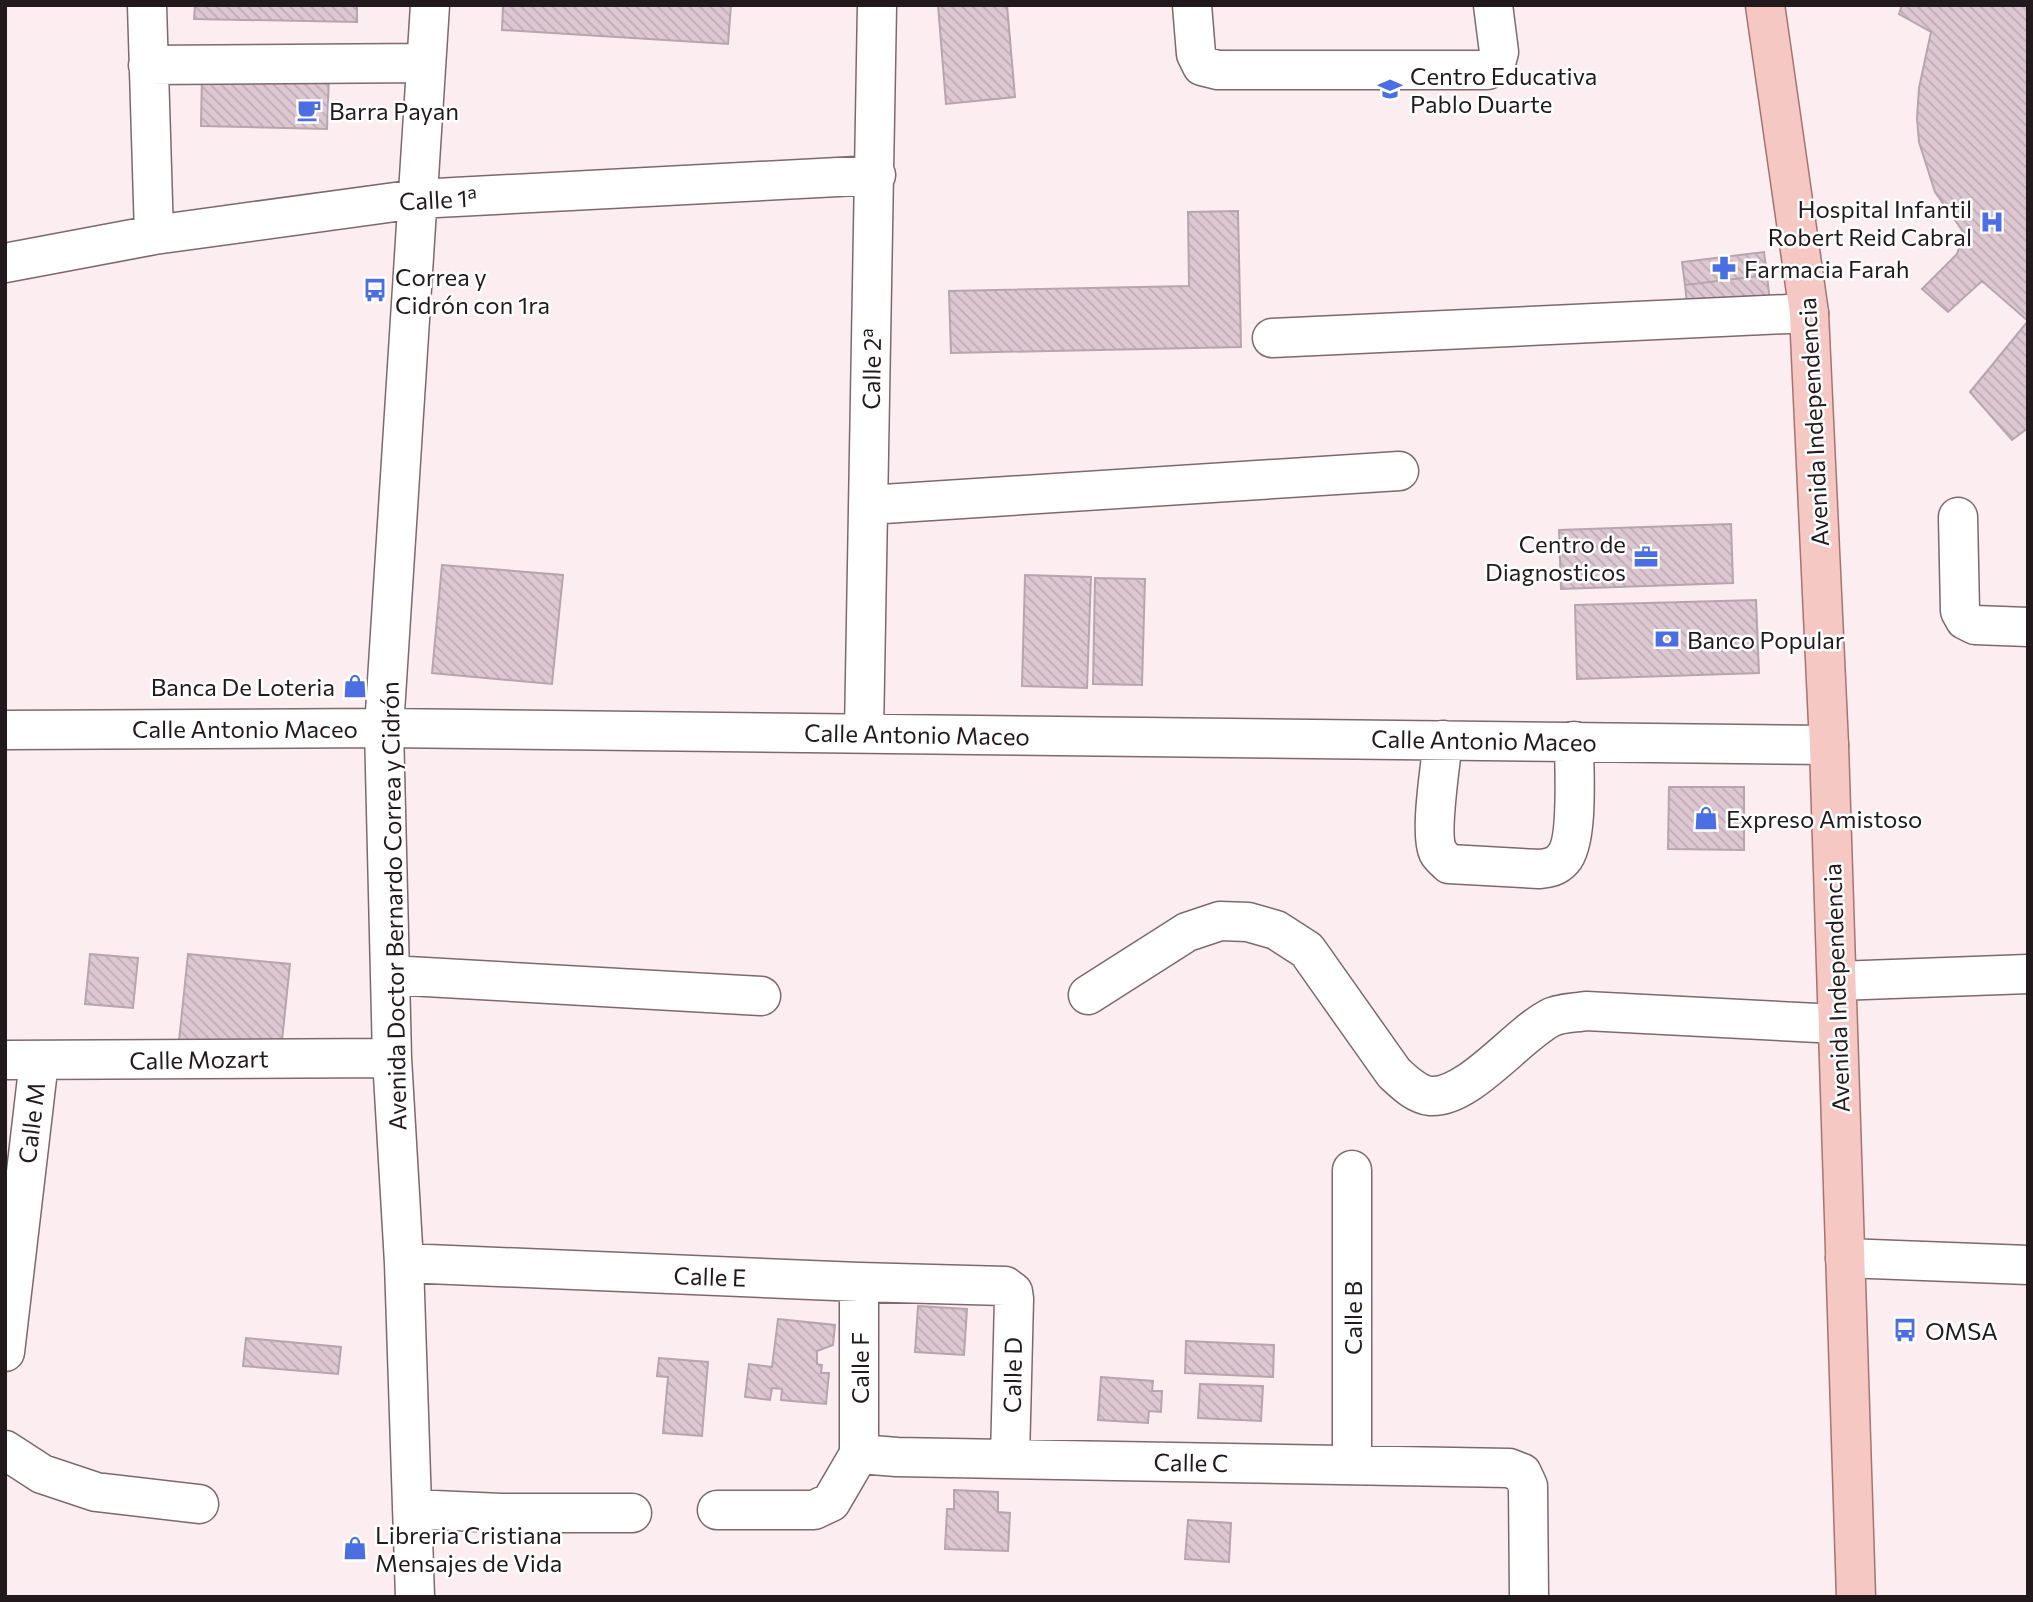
<svg xmlns="http://www.w3.org/2000/svg" width="2033" height="1602" font-family="Commissioner,sans-serif">
	<defs>
		<pattern id="building-back-hatch" width="6" height="6" patternUnits="userSpaceOnUse" patternTransform="scale(1.75)"><rect width="6" height="6" fill="#ddc8d2"/><path d="M-1 5l2 2M0 0l6 6M5-1l2 2" fill="none" stroke="#bdabb4"/></pattern>
	</defs>
	<rect width="100%" height="100%" fill="#fceef0"/>
	<path fill="url(#building-back-hatch)" stroke="#b8a4ae" stroke-width="2" d="M 195,5 L 357,5 L 357,22 L 194,19 Z
		M 503,5 L 731,5 L 728,44 L 502,30 Z
		M 938,5 L 1007,5 L 1015,97 L 946,104 Z
		M 1902,5 L 2028,5 L 2028,428 L 2012,440 L 1970,392 L 2028,321 L 1982,281 L 1948,312 L 1922,289 L 1957,254 L 1964,233 L 1935,192 L 1919,142 L 1917,118 L 1919,88 L 1931,32 L 1899,14 Z
		M 202,72 L 329,75 L 327,129 L 201,126 Z
		M 1238,211 L 1241,347 L 951,353 L 949,291 L 1189,286 L 1188,212 Z
		M 1764,252 L 1767,275 L 1685,285 L 1682,262 Z
		M 1767,275 L 1770,303 L 1688,313 L 1685,285 Z
		M 1731,524 L 1733,583 L 1561,589 L 1559,530 Z
		M 442,565 L 563,575 L 552,684 L 432,673 Z
		M 1025,575 L 1091,577 L 1087,688 L 1022,686 Z
		M 1095,578 L 1145,579 L 1142,685 L 1093,684 Z
		M 1756,600 L 1759,673 L 1577,679 L 1575,605 Z
		M 1669,787 L 1744,787 L 1744,850 L 1668,849 Z
		M 90,954 L 138,958 L 133,1008 L 85,1004 Z
		M 188,954 L 290,964 L 281,1050 L 179,1041 Z
		M 918,1306 L 967,1309 L 964,1355 L 915,1352 Z
		M 778,1319 L 835,1325 L 833,1345 L 817,1351 L 817,1364 L 822,1365 L 821,1373 L 829,1373 L 826,1404 L 781,1400 L 782,1389 L 772,1388 L 770,1400 L 745,1397 L 749,1364 L 772,1367 Z
		M 246,1338 L 341,1347 L 338,1374 L 243,1366 Z
		M 1186,1341 L 1274,1345 L 1273,1377 L 1185,1373 Z
		M 659,1358 L 708,1362 L 702,1436 L 663,1433 L 668,1377 L 657,1376 Z
		M 1101,1377 L 1153,1381 L 1152,1391 L 1162,1391 L 1161,1412 L 1149,1411 L 1148,1423 L 1098,1420 Z
		M 1200,1384 L 1263,1386 L 1261,1421 L 1198,1418 Z
		M 954,1490 L 998,1492 L 998,1512 L 1010,1513 L 1008,1551 L 945,1549 L 947,1509 L 954,1509 Z
		M 1188,1520 L 1231,1523 L 1229,1562 L 1185,1559 Z"/>
	<g fill="none" stroke-linecap="round" stroke-linejoin="round">
		<g stroke="#7d696c" stroke-width="41">
			<path id="minor" d="M 147,5 L 154,235
				M 1192,5 L 1196,54 L 1202,66 L 1218,70 L 1487,70 L 1496,63 L 1499,52 L 1493,5
				M 148,65 L 426,63
				M 5,263 L 154,235 L 417,199 L 876,175
				M 1272,338 L 1809,313
				M 868,505 L 1399,471
				M 1958,517 L 1960,611 L 1965,620 L 1975,625 L 2028,627
				M 5,730 L 384,728 L 1829,745
				M 864,733 L 877,5
				M 1443,740 C 1441,762 1429,834 1438,852 C 1440,856 1445,860 1449,864 L 1539,869 C 1549,868 1556,867 1563,859 C 1579,842 1574,767 1574,741
				M 390,975 L 761,996
				M 1837,981 L 2028,974
				M 1088,995 L 1187,932 L 1220,921 L 1248,922 L 1276,930 L 1307,950 L 1394,1073 C 1404,1082 1415,1094 1430,1096 C 1468,1099 1516,1036 1550,1018 C 1559,1013 1575,1013 1586,1011 L 1837,1024
				M 5,1060 L 392,1058
				M 1845,1258 L 2028,1265
				M 404,1263 L 859,1282 L 1005,1286 L 1013,1292 L 1014,1299 L 1010,1458
				M 859,1282 L 859,1454
				M 5,1352 L 39,1061
				M 5,1450 L 42,1474 L 96,1492 L 199,1504
				M 859,1454 L 897,1457 L 1509,1468 L 1522,1473 L 1528,1486 L 1529,1597
				M 1352,1465 L 1352,1170
				M 412,1509 L 501,1513 L 632,1513
				M 717,1510 L 814,1510 L 831,1502 L 859,1454
				M 415,1597 L 404,1263 L 392,1058 L 384,728 L 430,5"/>
		</g>
		<g stroke="#a7736f" stroke-width="41">
			<path id="major" d="M 1765,5 L 1809,313 L 1829,745 L 1856,1597"/>
		</g>
		<use href="#minor" stroke="#fff" stroke-width="38"/>
		<use href="#major" stroke="#f5c8c4" stroke-width="38"/>
	</g>
	<defs>
		<g id="school-bare" transform="scale(1.89)"><path d="M0-5L7-2L0 1L-7-2ZM-4 1L0 2.5L4 1V4Q0 6-4 4Z" fill="#4b6fe2" stroke="#fff" stroke-width="2.5" paint-order="stroke"/></g>
		<g id="cafe-bare" transform="scale(1.89)"><path d="M-5.5-4.5H6V0H3Q3 3.5 0 3.5H-2.5Q-5.5 3.5-5.5 0ZM3-3.2v2h1.7v-2ZM-6 4.5H4V6H-6Z" fill="#4b6fe2" stroke="#fff" stroke-width="2.5" paint-order="stroke"/></g>
		<g id="hospital-bare" transform="scale(1.89)"><path d="M-5-5h3v3.5h4V-5h3V5h-3V1.5h-4V5h-3Z" fill="#4b6fe2" stroke="#fff" stroke-width="2.5" paint-order="stroke"/></g>
		<g id="pharmacy-bare" transform="scale(1.89)"><path d="M-2-6h4v4h4v4h-4v4h-4v-4h-4v-4h4Z" fill="#4b6fe2" stroke="#fff" stroke-width="2.5" paint-order="stroke"/></g>
		<g id="bus-bare" transform="scale(1.89)"><path d="M-5-6H5V4H4V6H2V4H-2V6H-4V4H-5ZM-3.5-4V0h7V-4ZM-3.5 1.2v1.5H-2V1.2ZM2 1.2v1.5H3.5V1.2Z" fill="#4b6fe2" stroke="#fff" stroke-width="2.5" paint-order="stroke"/></g>
		<g id="office-bare" transform="scale(1.89)"><path d="M-6-3h4V-5.5h4V-3h4V5H-6ZM-1-4.5V-3h2v-1.5ZM-6 0V1H6V0Z" fill="#4b6fe2" stroke="#fff" stroke-width="2.5" paint-order="stroke"/></g>
		<g id="bank-bare" transform="scale(1.89)"><path d="M-6-4H6V4H-6ZM0-2.3a2.3 2.3 0 1 0 0 4.6a2.3 2.3 0 1 0 0-4.6Z" fill="#4b6fe2" stroke="#fff" stroke-width="2.5" paint-order="stroke"/></g>
		<g id="shop-bare" transform="scale(1.89)"><path d="M-5-2.5h2.3a2.7 3.5 0 0 1 5.4 0H5L5.5 6h-11ZM-1.5-2.5h3a1.5 2.3 0 0 0-3 0Z" fill="#4b6fe2" stroke="#fff" stroke-width="2.5" paint-order="stroke"/></g>
	</defs>
	<g fill-rule="evenodd">
		<use href="#school-bare" x="1390" y="89"/>
		<use href="#cafe-bare" x="309" y="110"/>
		<use href="#hospital-bare" x="1992" y="222"/>
		<use href="#pharmacy-bare" x="1724" y="268"/>
		<use href="#bus-bare" x="375" y="290"/>
		<use href="#office-bare" x="1646" y="557"/>
		<use href="#bank-bare" x="1667" y="639"/>
		<use href="#shop-bare" x="355" y="686"/>
		<use href="#shop-bare" x="1706" y="818"/>
		<use href="#bus-bare" x="1905" y="1330"/>
		<use href="#shop-bare" x="355" y="1548"/>
	</g>
	<g text-anchor="middle" dominant-baseline="central" stroke-width="5" stroke-linejoin="round" paint-order="stroke">
		<g font-size="24" fill="#21191b" stroke="#fff" text-anchor="start">
			<text x="1410" y="75">Centro Educativa<tspan x="1410" dy="28">Pablo Duarte</tspan></text>
			<text x="329" y="110">Barra Payan</text>
			<text x="1972" y="208" text-anchor="end">Hospital Infantil<tspan x="1972" dy="28">Robert Reid Cabral</tspan></text>
			<text x="1744" y="268">Farmacia Farah</text>
			<text x="395" y="276">Correa y<tspan x="395" dy="28">Cidrón con 1ra</tspan></text>
			<text x="1626" y="543" text-anchor="end">Centro de<tspan x="1626" dy="28">Diagnosticos</tspan></text>
			<text x="1687" y="639">Banco Popular</text>
			<text x="335" y="686" text-anchor="end">Banca De Loteria</text>
			<text x="1726" y="818">Expreso Amistoso</text>
			<text x="1925" y="1330">OMSA</text>
			<text x="375" y="1534">Libreria Cristiana<tspan x="375" dy="28">Mensajes de Vida</tspan></text>
		</g>
		<g font-size="24" fill="#21191b" stroke="#fff">
			<text transform="translate(438 199) rotate(-3)">Calle 1ª</text>
			<text transform="translate(871 369) rotate(-89)">Calle 2ª</text>
			<text transform="translate(1813 422) rotate(-93)">Avenida Independencia</text>
			<text x="245" y="728">Calle Antonio Maceo</text>
			<text transform="translate(917 734) rotate(1)">Calle Antonio Maceo</text>
			<text transform="translate(1484 740) rotate(1)">Calle Antonio Maceo</text>
			<text transform="translate(393 906) rotate(-91)">Avenida Doctor Bernardo Correa y Cidrón</text>
			<text transform="translate(1836 988) rotate(-92)">Avenida Independencia</text>
			<text transform="translate(199 1059) rotate(-1)">Calle Mozart</text>
			<text transform="translate(31 1123) rotate(-83)">Calle M</text>
			<text transform="translate(710 1276) rotate(2)">Calle E</text>
			<text transform="translate(1352 1318) rotate(-90)">Calle B</text>
			<text transform="translate(859 1368) rotate(-90)">Calle F</text>
			<text transform="translate(1012 1375) rotate(-89)">Calle D</text>
			<text transform="translate(1191 1462) rotate(1)">Calle C</text>
		</g>
	</g>
	<rect width="2033" height="1602" fill="none" stroke="#21191b" stroke-width="14"/>
</svg>
